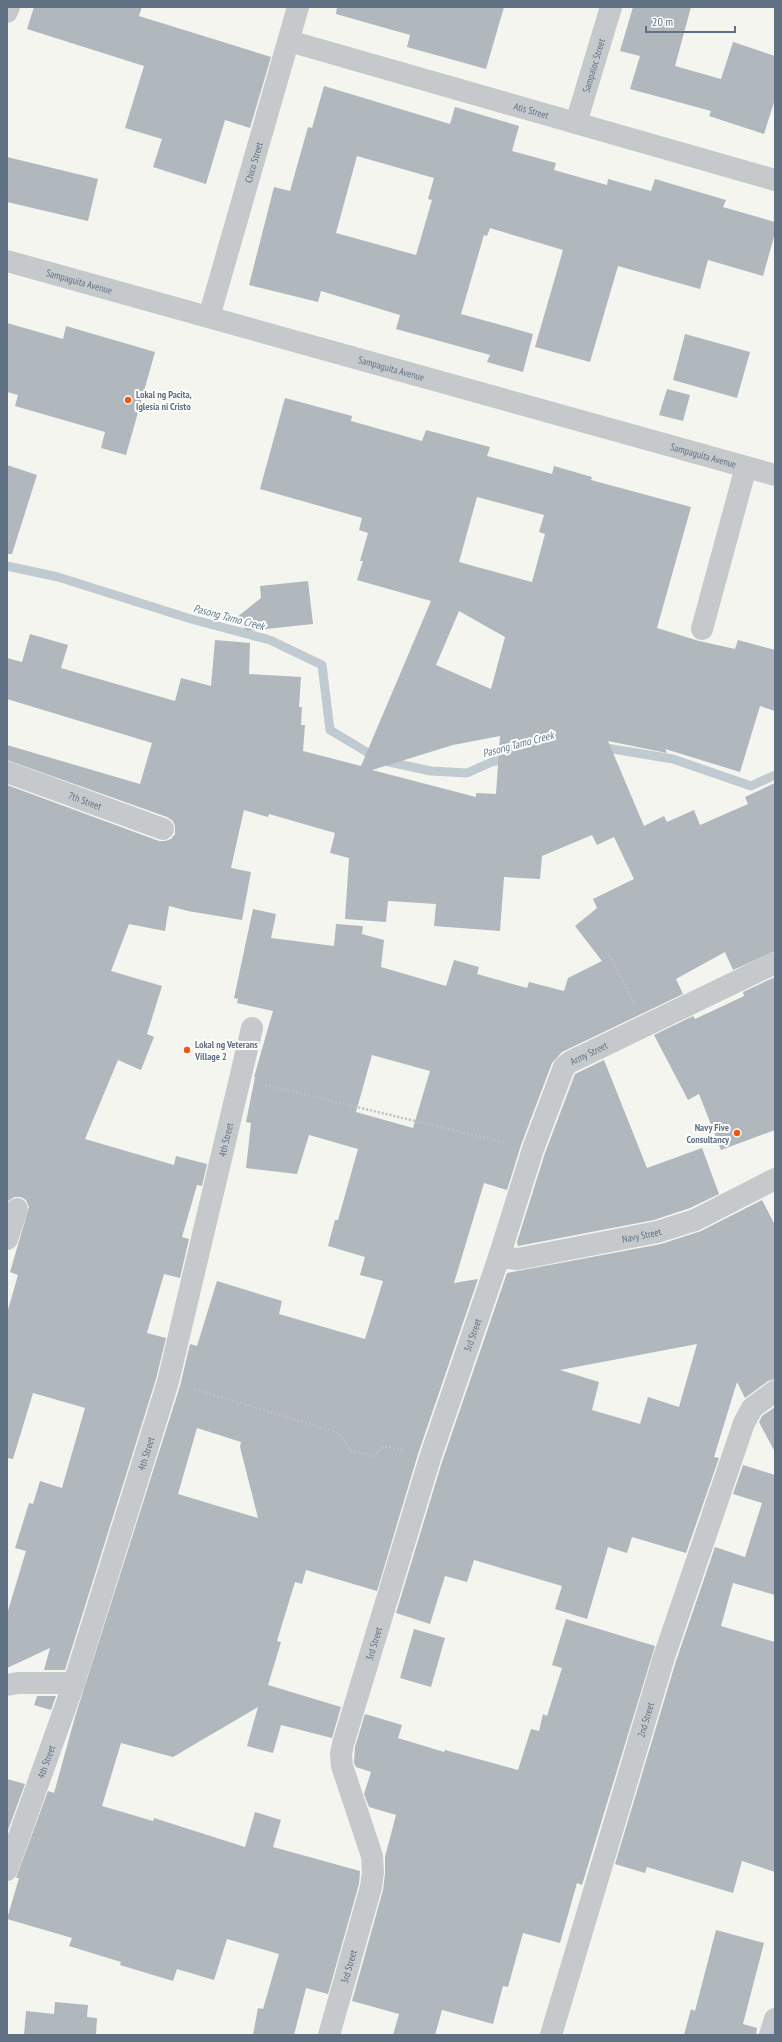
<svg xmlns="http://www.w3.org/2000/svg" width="782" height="2042" font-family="'PT Sans Narrow',sans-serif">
	<rect width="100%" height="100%" fill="#f4f5ef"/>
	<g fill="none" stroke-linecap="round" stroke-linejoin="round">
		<path stroke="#c0cbd1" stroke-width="9" d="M 7,566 L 58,577 L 191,619 L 270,640 L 322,665 L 330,730 L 380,760 L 431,771 L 467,773 L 492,762 L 510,758
			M 600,747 L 673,759 L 751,786 L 775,775"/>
	</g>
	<path fill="#b0b7bd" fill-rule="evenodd" d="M 34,7 L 142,7 L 139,16 L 271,57 L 250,128 L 225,120 L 206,184 L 153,167 L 162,139 L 125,128 L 144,66 L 27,29 Z
		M 337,7 L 504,7 L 486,69 L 407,47 L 410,35 L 336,14 Z
		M 633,7 L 691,7 L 675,66 L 721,79 L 733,42 L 775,56 L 775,99 L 764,134 L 709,116 L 711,111 L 630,89 L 640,56 L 620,51 Z
		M 324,86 L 450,124 L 455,107 L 519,126 L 512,151 L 556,163 L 554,170 L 607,185 L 608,179 L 651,191 L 655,179 L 726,200 L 723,207 L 775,222 L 775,233 L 763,276 L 708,260 L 700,289 L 618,266 L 590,362 L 535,347 L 563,250 L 490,228 L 487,236 L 484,235 L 461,314 L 533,334 L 523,372 L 487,362 L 490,355 L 396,329 L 400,315 L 321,291 L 318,302 L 249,285 L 274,187 L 290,191 L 308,127 L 312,128 ZM 357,156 L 434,178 L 428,199 L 432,200 L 416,255 L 336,233 Z
		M 7,157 L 98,179 L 88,221 L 7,202 Z
		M 7,323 L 63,339 L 66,326 L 155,352 L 126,455 L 101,448 L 105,432 L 15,406 L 18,395 L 7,392 Z
		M 685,334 L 750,352 L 737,398 L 673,380 Z
		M 667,389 L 690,395 L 683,421 L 659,415 Z
		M 285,398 L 352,416 L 351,421 L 422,441 L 426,430 L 490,447 L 487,456 L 552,474 L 554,466 L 592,477 L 591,480 L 691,507 L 657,628 L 699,641 L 735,649 L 738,640 L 775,650 L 775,711 L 760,706 L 740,772 L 665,749 L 667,753 L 608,741 L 644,826 L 664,816 L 667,822 L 694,810 L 700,825 L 748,804 L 745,797 L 775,783 L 775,951 L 733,970 L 725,952 L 676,979 L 683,994 L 562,1052 L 552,1063 L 521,1145 L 507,1190 L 484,1183 L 454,1283 L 478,1279 L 418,1454 L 377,1591 L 306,1570 L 302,1584 L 295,1582 L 277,1641 L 281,1642 L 268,1685 L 341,1707 L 332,1738 L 281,1725 L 273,1753 L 247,1746 L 258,1707 L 173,1757 L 121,1743 L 102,1806 L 153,1821 L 154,1818 L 245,1847 L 255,1812 L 281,1820 L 273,1847 L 360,1871 L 359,1884 L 328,1994 L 306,1988 L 294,2035 L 253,2035 L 258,2008 L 263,2009 L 279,1954 L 227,1939 L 214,1980 L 177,1969 L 173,1981 L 120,1965 L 121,1962 L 69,1946 L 72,1938 L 7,1919 L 19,1878 L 16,1878 L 48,1791 L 54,1793 L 75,1717 L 180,1386 L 190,1344 L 197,1346 L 217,1281 L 282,1301 L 279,1314 L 365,1339 L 383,1281 L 360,1275 L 365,1257 L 328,1246 L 335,1220 L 338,1220 L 358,1149 L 309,1135 L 297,1174 L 246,1168 L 251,1123 L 246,1122 L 255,1077 L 254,1077 L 273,1011 L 237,1003 L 238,999 L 234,998 L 253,909 L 276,914 L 271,938 L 334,946 L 336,924 L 363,926 L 362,934 L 384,940 L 381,967 L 446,986 L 454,960 L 479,967 L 477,974 L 527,988 L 529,982 L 564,991 L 568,978 L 602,961 L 575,926 L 597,908 L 593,899 L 634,879 L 614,837 L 597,845 L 592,835 L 542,856 L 540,879 L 504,877 L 500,931 L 434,926 L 436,904 L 388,901 L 386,922 L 345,919 L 349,858 L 330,853 L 335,833 L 269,814 L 268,817 L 244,810 L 231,868 L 251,872 L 242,920 L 188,911 L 169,906 L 165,931 L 129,924 L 111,971 L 162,986 L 147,1034 L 154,1037 L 141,1070 L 118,1060 L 85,1139 L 174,1165 L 176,1156 L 207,1164 L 202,1186 L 197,1185 L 182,1237 L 189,1239 L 180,1278 L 164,1274 L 147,1333 L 166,1338 L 156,1379 L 65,1670 L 44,1670 L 50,1648 L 7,1668 L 7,1614 L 26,1551 L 15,1548 L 29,1503 L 33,1504 L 40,1481 L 62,1488 L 85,1408 L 33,1393 L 13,1459 L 7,1458 L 7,1313 L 18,1275 L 10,1272 L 29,1207 L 26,1200 L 21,1197 L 14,1197 L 7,1202 L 7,785 L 159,841 L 165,841 L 171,839 L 175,834 L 175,827 L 173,821 L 167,817 L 7,760 L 7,745 L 140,784 L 152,743 L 7,699 L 7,658 L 22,662 L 30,634 L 68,645 L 61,668 L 175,701 L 181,678 L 211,686 L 215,640 L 250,643 L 249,674 L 301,677 L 299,707 L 302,707 L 301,725 L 305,725 L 303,751 L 361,766 L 431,601 L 357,580 L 363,561 L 360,561 L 368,533 L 359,530 L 362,518 L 260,489 ZM 477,497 L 544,515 L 539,532 L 545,534 L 532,582 L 459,562 ZM 459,611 L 505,637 L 491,689 L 436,665 ZM 500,736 L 496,794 L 476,793 L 476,797 L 372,770 L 453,745 ZM 372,1055 L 430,1071 L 413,1128 L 356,1112 ZM 197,1428 L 241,1442 L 240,1447 L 258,1518 L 178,1494 Z
		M 7,465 L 37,475 L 12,554 L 7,554 Z
		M 308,581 L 313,624 L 247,631 L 236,618 L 261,598 L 260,586 Z
		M 775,977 L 775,1130 L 721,1150 L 699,1094 L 688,1100 L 654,1035 L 693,1016 L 695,1019 L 744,996 L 743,992 Z
		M 604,1060 L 647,1168 L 702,1148 L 719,1194 L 690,1208 L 654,1220 L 518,1246 L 517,1242 L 545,1153 L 575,1074 Z
		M 762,1200 L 775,1225 L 775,1379 L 768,1381 L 745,1398 L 737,1382 L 714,1457 L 719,1458 L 686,1553 L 632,1537 L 627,1553 L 608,1547 L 587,1619 L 555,1609 L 562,1586 L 474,1560 L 467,1582 L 445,1576 L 430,1624 L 396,1613 L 442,1462 L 507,1273 L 661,1244 L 701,1231 ZM 697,1344 L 679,1407 L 648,1397 L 640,1424 L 592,1410 L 599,1382 L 560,1370 Z
		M 775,1407 L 775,1452 L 759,1422 L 762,1416 Z
		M 743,1465 L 775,1475 L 775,1595 L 733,1583 L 721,1626 L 775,1642 L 775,1872 L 742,1861 L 733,1893 L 647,1867 L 645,1873 L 615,1864 L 676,1661 L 715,1547 L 745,1557 L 762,1503 L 733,1494 Z
		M 566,1619 L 655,1646 L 582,1885 L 577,1883 L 560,1943 L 523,1933 L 508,1987 L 503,1986 L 493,2024 L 442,2010 L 435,2035 L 393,2035 L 399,2014 L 352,2001 L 383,1890 L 385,1874 L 385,1857 L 396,1815 L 369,1807 L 364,1794 L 371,1772 L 356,1767 L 354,1763 L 355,1747 L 365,1714 L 402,1725 L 398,1738 L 444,1752 L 445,1750 L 518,1770 L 531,1729 L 539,1731 L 543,1714 L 547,1716 L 562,1668 L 552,1665 Z
		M 414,1629 L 445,1638 L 431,1687 L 400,1678 Z
		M 37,1696 L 56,1696 L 51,1710 L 34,1705 Z
		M 7,1779 L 25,1784 L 7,1833 Z
		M 716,1930 L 764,1943 L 743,2024 L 757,2028 L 756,2035 L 684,2035 L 691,2009 L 695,2011 Z
		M 55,2002 L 88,2005 L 87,2017 L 97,2018 L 96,2035 L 24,2035 L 26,2011 L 54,2014 Z"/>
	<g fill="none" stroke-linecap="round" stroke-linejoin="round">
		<path stroke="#bec0c2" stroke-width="2.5" stroke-dasharray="2 2" stroke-linecap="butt" d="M 609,955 L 634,1003
			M 265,1085 L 507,1143
			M 194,1389 L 336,1432 L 344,1440 L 350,1451 L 374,1456 L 384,1446 L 404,1451"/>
		<g stroke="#c6c9cc" stroke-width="22">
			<path d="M 7,12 L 9,7"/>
			<path id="s1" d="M 289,41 L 775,180"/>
			<path id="s2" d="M 576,123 L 611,7"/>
			<path id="s3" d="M 7,261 L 775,475"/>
			<path id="s4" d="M 209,317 L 298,7"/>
			<path d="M 702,629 L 746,467"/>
			<path id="s5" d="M 7,772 L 163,829"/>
			<path d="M 7,1239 L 17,1209"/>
			<path id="s6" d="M 499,1257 L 518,1259 L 657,1232 L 695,1220 L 775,1179"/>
			<path d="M 7,1685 L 18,1683 L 74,1683"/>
			<path id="s7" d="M 7,1870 L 74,1683 L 168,1382 L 252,1028"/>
			<path id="s8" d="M 329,2035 L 371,1887 L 373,1872 L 372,1856 L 342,1766 L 341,1754 L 343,1744 L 430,1458 L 499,1257 L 533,1149 L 564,1067 L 570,1062 L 775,963"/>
			<path id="s9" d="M 551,2035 L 664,1657 L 744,1423 L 752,1408 L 775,1391"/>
			<path d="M 770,2035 L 775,2019"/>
		</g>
	</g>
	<g fill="#f5560f" stroke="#fff" stroke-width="1.5">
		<circle cx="128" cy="400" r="4"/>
		<circle cx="187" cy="1050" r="4"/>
		<circle cx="737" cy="1133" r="4"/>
	</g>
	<g text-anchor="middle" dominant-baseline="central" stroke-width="4" stroke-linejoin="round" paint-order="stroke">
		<g font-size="10" fill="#607184" stroke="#fff">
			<text stroke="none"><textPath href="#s2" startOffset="60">Sampaloc Street</textPath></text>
			<text stroke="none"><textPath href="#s1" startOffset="252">Atis Street</textPath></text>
			<text stroke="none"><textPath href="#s4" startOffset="161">Chico Street</textPath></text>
			<text stroke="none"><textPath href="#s3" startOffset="75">Sampaguita Avenue</textPath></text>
			<text stroke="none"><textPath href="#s3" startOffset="399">Sampaguita Avenue</textPath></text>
			<text stroke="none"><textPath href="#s3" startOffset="723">Sampaguita Avenue</textPath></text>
			<text stroke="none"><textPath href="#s5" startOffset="83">7th Street</textPath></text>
			<text stroke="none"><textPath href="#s8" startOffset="1043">Army Street</textPath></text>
			<text stroke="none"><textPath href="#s7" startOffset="763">4th Street</textPath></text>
			<text stroke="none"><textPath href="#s6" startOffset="145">Navy Street</textPath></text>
			<text stroke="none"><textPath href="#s8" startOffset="731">3rd Street</textPath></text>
			<text stroke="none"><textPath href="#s7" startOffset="439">4th Street</textPath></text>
			<text stroke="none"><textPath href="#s8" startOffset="407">3rd Street</textPath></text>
			<text stroke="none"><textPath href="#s9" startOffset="329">2nd Street</textPath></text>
			<text stroke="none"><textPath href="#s7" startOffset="115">4th Street</textPath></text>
			<text stroke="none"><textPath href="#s8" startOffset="71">3rd Street</textPath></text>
		</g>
		<g font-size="10" font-weight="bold" fill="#607184" stroke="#fff" text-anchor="start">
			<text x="136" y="394">Lokal ng Pacita,<tspan x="136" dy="12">Iglesia ni Cristo</tspan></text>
			<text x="195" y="1044">Lokal ng Veterans<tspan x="195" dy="12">Village 2</tspan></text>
			<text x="729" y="1127" text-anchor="end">Navy Five<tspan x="729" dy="12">Consultancy</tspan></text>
		</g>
		<g font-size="11" font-style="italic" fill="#607a89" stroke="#fff">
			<text transform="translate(229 617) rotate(15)">Pasong Tamo Creek</text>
			<text transform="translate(518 744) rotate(-15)">Pasong Tamo Creek</text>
		</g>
	</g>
	<rect width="782" height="2042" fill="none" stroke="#607184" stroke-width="16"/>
	<path d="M646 26v6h89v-6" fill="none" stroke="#607184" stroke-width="2"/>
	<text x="652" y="26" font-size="12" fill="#607184" stroke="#ffffff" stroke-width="3" paint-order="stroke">20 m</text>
</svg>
